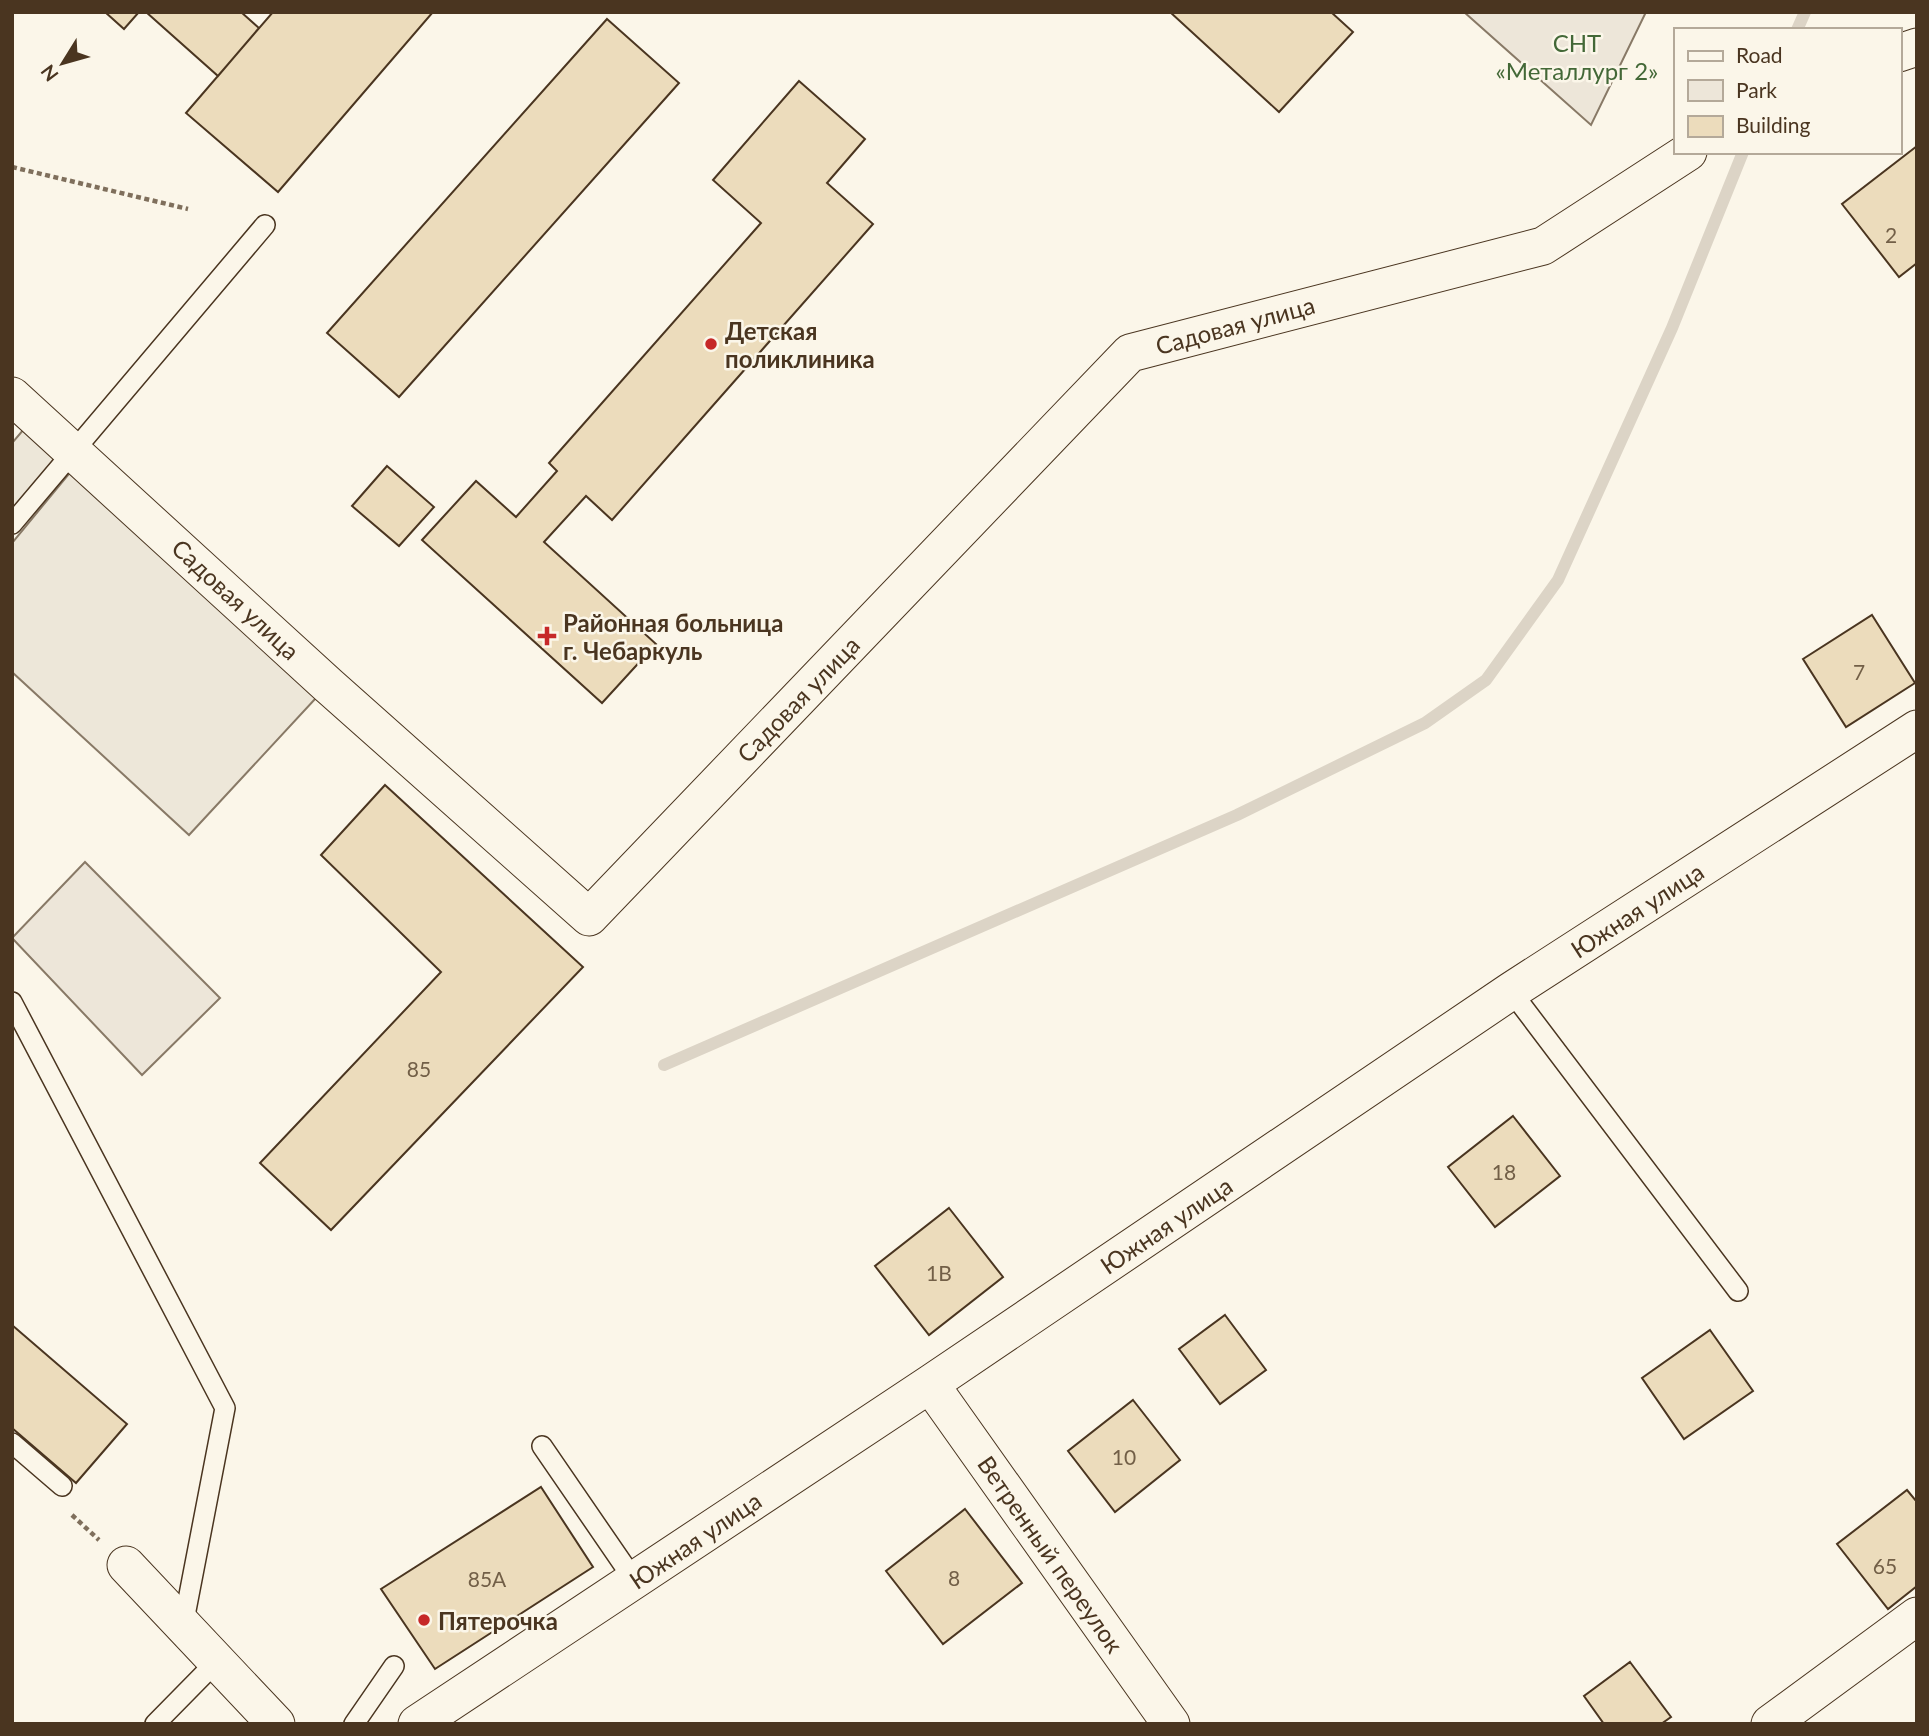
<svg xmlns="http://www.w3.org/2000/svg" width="1929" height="1736" font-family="Lato,sans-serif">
	<rect width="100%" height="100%" fill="#fbf6e9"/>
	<path fill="#ede6d9" stroke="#887966" stroke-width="2" d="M 1464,12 L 1646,12 L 1591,125 Z
		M 85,862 L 220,998 L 142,1075 L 12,938 Z"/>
	<path fill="#ede7d9" stroke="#887966" stroke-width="2" d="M 30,422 L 65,451 L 12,515 L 12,443 Z
		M 82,458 L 328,685 L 189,835 L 12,672 L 12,543 Z"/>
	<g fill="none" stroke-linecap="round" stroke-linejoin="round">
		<path stroke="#dcd4c6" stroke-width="12" d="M 1797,30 L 1805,12
			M 664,1065 L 1237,815 L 1425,723 L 1486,680 L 1558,580 L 1672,328 L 1743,152"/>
	</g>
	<path fill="#ecdcbc" stroke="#4a3520" stroke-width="2" d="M 105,12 L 139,12 L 124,29 Z
		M 146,12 L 241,12 L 259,28 L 218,76 Z
		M 273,12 L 433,12 L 278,192 L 186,113 Z
		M 1170,12 L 1331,12 L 1353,32 L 1279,112 Z
		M 607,19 L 679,83 L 399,397 L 327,333 Z
		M 799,81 L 865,139 L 827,183 L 873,224 L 612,520 L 586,496 L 544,542 L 656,644 L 602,703 L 422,540 L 476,481 L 516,517 L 557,471 L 549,463 L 761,223 L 713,180 Z
		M 1917,146 L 1917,263 L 1899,277 L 1842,204 Z
		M 387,466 L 434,507 L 399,546 L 352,506 Z
		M 1872,615 L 1915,683 L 1846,727 L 1803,659 Z
		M 385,785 L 583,967 L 331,1230 L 260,1163 L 441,972 L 321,855 Z
		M 1513,1116 L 1560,1176 L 1495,1227 L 1448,1167 Z
		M 949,1208 L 1003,1277 L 929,1335 L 875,1266 Z
		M 1225,1315 L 1266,1370 L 1220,1404 L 1179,1349 Z
		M 12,1325 L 127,1424 L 76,1483 L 12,1428 Z
		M 1710,1330 L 1753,1391 L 1684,1439 L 1642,1378 Z
		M 1133,1400 L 1180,1460 L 1115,1512 L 1068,1451 Z
		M 541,1487 L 593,1567 L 435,1669 L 381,1589 Z
		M 1907,1490 L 1917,1502 L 1917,1586 L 1888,1609 L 1837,1544 Z
		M 965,1509 L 1022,1583 L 943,1644 L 886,1571 Z
		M 1630,1662 L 1671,1717 L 1661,1724 L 1604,1724 L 1584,1696 Z"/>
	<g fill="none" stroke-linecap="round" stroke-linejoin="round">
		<g stroke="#4a3520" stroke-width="22">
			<path id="lane" d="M 12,524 L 265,225
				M 1511,991 L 1738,1291
				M 12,1002 L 225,1408 L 183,1626
				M 12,1443 L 62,1486
				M 542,1446 L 634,1580
				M 155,1724 L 217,1661
				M 354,1724 L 394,1666"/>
		</g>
		<g stroke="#4a3520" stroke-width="39">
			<path id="street" d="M 1899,53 L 1917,47
				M 12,396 L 328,685 L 589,917 L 1130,353 L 1543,246 L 1688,152
				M 930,1384 L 1171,1724
				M 126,1565 L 276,1724
				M 417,1724 L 930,1384 L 1511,991 L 1917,729
				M 1770,1724 L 1917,1616"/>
		</g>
		<path stroke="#7f6f5c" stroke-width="4.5" stroke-dasharray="5 3.5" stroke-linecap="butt" d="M 12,167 L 188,209
			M 72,1515 L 99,1540"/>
		<use href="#lane" stroke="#fbf6e9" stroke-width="19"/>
		<use href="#street" stroke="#fbf6e9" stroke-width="37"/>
	</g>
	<g fill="#c62828" stroke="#fbf6e9" stroke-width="2.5">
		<circle cx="711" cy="344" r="7"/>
		<path d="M543.5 625.5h7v7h7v7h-7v7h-7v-7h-7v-7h7z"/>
		<circle cx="424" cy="1620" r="7"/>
	</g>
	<g text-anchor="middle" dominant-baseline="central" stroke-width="5" stroke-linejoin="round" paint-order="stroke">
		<g font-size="21" fill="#725f47">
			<text x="1891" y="234">2</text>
			<text x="1859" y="671">7</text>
			<text x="419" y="1068">85</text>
			<text x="1504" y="1171">18</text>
			<text x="939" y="1272">1В</text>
			<text x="1124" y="1456">10</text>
			<text x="1885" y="1565">65</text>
			<text x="954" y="1577">8</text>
			<text x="487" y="1578">85А</text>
		</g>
		<g font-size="24" fill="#436837" stroke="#fbf6e9">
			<text x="1577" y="42">СНТ<tspan x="1577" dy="28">«Металлург 2»</tspan></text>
		</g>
		<g font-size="24" fill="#4a3520" stroke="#fbf6e9">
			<text transform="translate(1235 325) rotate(-15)">Садовая улица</text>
			<text transform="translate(236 599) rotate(43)">Садовая улица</text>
			<text transform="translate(798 699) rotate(-46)">Садовая улица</text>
			<text transform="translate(1637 910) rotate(-33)">Южная улица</text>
			<text transform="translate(1166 1225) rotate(-34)">Южная улица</text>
			<text transform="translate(695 1540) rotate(-34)">Южная улица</text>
			<text transform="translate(1051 1554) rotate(55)">Ветренный переулок</text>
		</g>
		<g font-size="24" font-weight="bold" fill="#4a3520" stroke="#fbf6e9" text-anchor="start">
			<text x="725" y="330">Детская<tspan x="725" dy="28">поликлиника</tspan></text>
			<text x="563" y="622">Районная больница<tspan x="563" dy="28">г. Чебаркуль</tspan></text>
			<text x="438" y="1620">Пятерочка</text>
		</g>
	</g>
	<rect width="1929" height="1736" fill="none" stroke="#4a3520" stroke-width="28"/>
	<rect x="1674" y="28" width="228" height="126" fill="#fbf6e9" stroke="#b4a999" stroke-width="2"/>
	<rect x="1688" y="51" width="35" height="10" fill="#fbf6e9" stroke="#b4a999" stroke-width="2"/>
	<text x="1736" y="63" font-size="21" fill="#4a3520">Road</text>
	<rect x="1688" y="80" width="35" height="21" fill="#ede6d9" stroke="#b4a999" stroke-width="2"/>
	<text x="1736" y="98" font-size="21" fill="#4a3520">Park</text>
	<rect x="1688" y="116" width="35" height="21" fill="#ecdcbc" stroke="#b4a999" stroke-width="2"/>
	<text x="1736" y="133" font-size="21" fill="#4a3520">Building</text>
	<g transform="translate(63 63) rotate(233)" stroke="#fbf6e9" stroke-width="5" paint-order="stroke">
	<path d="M0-5L12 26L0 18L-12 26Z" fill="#4a3520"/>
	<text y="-10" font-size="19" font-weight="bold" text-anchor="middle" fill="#4a3520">N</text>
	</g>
</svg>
